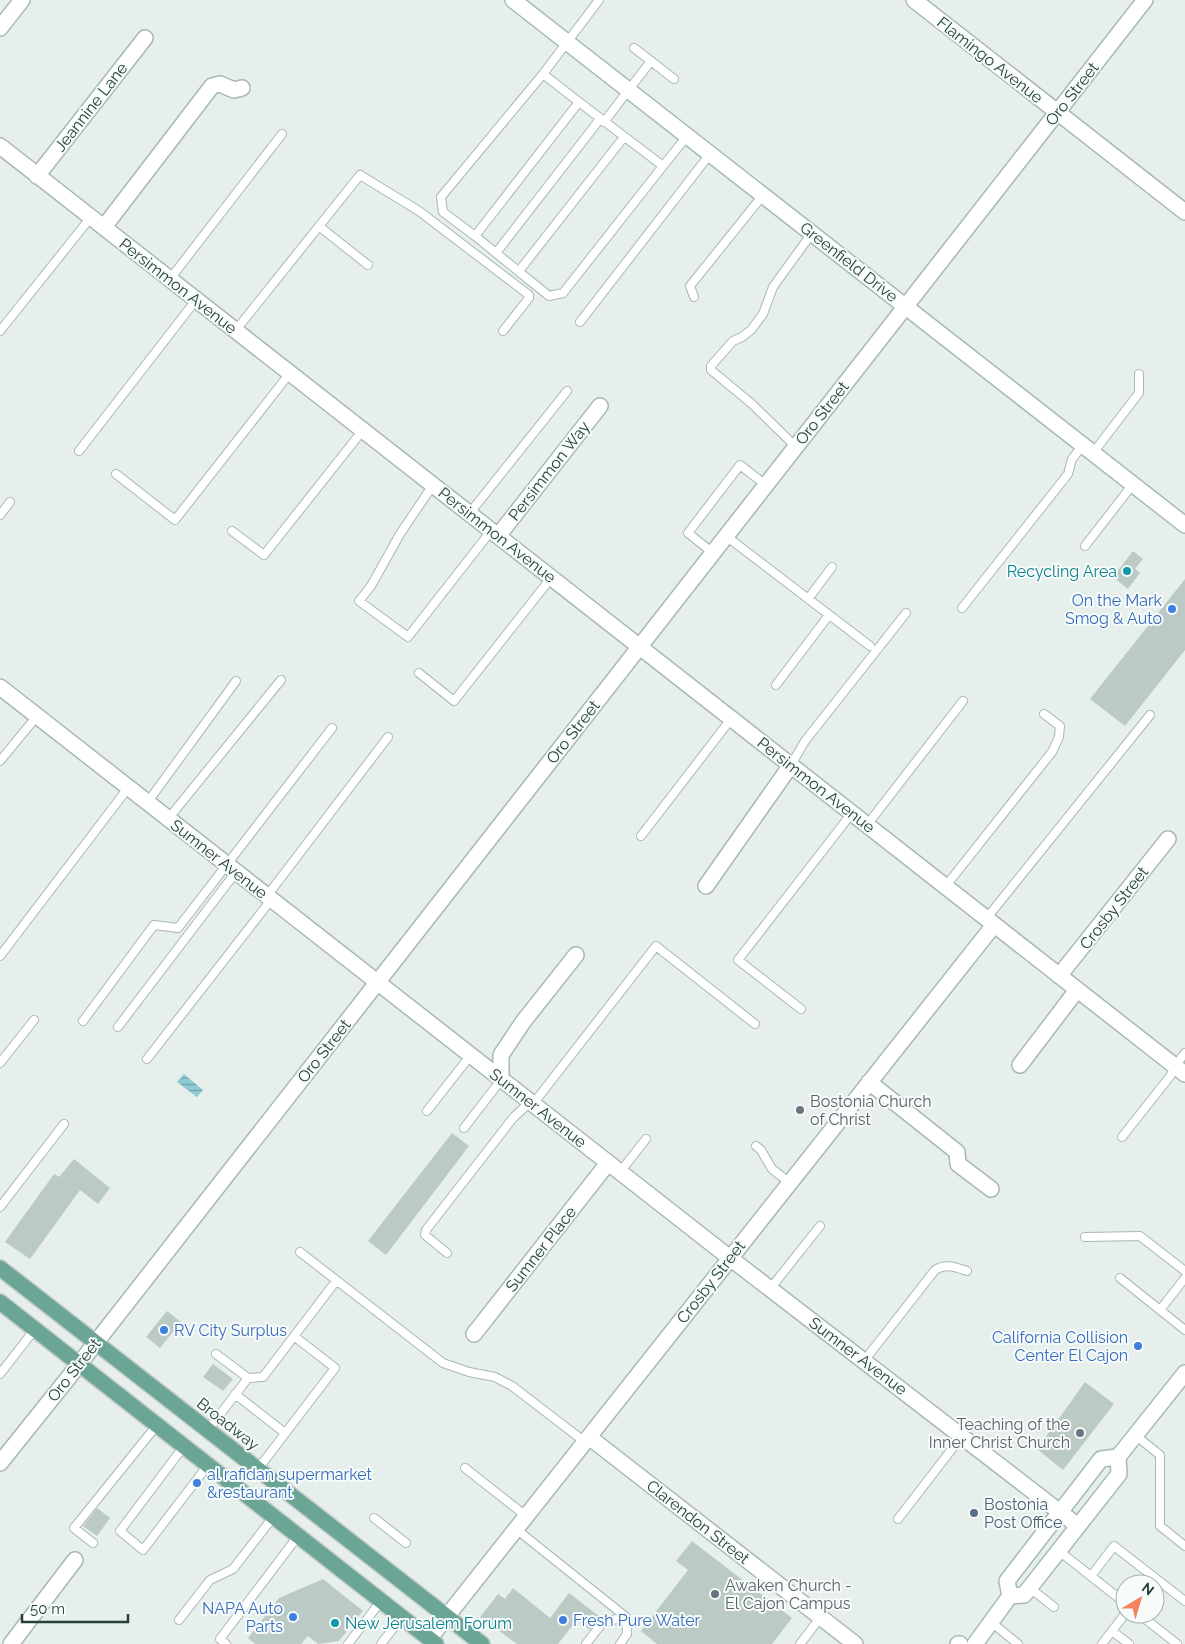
<svg xmlns="http://www.w3.org/2000/svg" width="1185" height="1644" font-family="Raleway,sans-serif">
	<defs>
		<pattern id="water-rules" width="6" height="5" patternUnits="userSpaceOnUse" patternTransform="scale(1.25)"><rect width="6" height="5" fill="#8ec9d4"/><path d="M0 2.5h6" fill="none" stroke="#74a5ad"/></pattern>
	</defs>
	<rect width="100%" height="100%" fill="#e6efeb"/>
	<path fill="url(#water-rules)" d="M 184,1074 L 203,1090 L 197,1097 L 177,1082 Z"/>
	<path fill="#bbcac4" d="M 1133,551 L 1143,559 L 1135,569 L 1140,573 L 1128,589 L 1113,577 Z
		M 1185,579 L 1185,650 L 1125,726 L 1090,699 Z
		M 452,1133 L 469,1146 L 386,1255 L 368,1241 Z
		M 74,1159 L 110,1188 L 98,1204 L 80,1190 L 30,1259 L 5,1242 L 54,1174 L 59,1177 Z
		M 167,1311 L 181,1322 L 160,1348 L 146,1337 Z
		M 213,1364 L 233,1379 L 223,1391 L 203,1377 Z
		M 1085,1382 L 1114,1404 L 1063,1470 L 1037,1449 Z
		M 97,1508 L 110,1518 L 97,1536 L 83,1526 Z
		M 692,1541 L 792,1618 L 772,1644 L 657,1644 L 641,1631 L 688,1570 L 676,1561 Z
		M 323,1579 L 363,1611 L 339,1641 L 318,1644 L 308,1636 L 301,1644 L 255,1644 L 248,1638 L 279,1598 Z
		M 513,1588 L 550,1618 L 569,1593 L 600,1617 L 590,1630 L 577,1620 L 558,1644 L 517,1644 L 480,1617 L 498,1594 L 505,1599 Z"/>
	<g fill="none" stroke-linecap="round" stroke-linejoin="round">
		<g stroke="#a8b8b2" stroke-width="10">
			<path id="service" d="M 634,48 L 651,61
				M 579,102 L 663,166 L 563,293 L 549,296 L 475,236 Z
				M 579,102 L 543,74 L 599,0
				M 604,122 L 651,61 L 674,79
				M 663,166 L 687,136
				M 320,227 L 368,265
				M 475,236 L 443,212 L 441,197 L 543,74
				M 496,253 L 600,119
				M 519,271 L 624,137
				M 170,279 L 282,134
				M 694,297 L 690,286 L 763,195
				M 580,322 L 710,154
				M 236,330 L 360,175 L 419,211 L 529,295 L 529,298 L 503,331
				M 0,331 L 91,217
				M 796,447 L 752,404 L 711,370 L 711,366 L 733,341 L 742,337 L 751,330 L 763,314 L 773,287 L 812,233
				M 79,451 L 196,300
				M 1093,453 L 1139,393 L 1139,374
				M 116,474 L 175,520 L 290,373
				M 433,485 L 400,534 L 371,586 L 359,601 L 408,637 L 491,531
				M 469,514 L 567,391
				M 0,515 L 10,502
				M 232,531 L 264,555 L 363,430
				M 726,536 L 870,646
				M 1085,546 L 1133,484
				M 713,553 L 688,533 L 740,465 L 766,485
				M 808,599 L 832,567
				M 962,608 L 1068,474 L 1072,459 L 1083,445
				M 419,673 L 454,701 L 551,578
				M 776,685 L 829,615
				M 0,761 L 37,716
				M 791,765 L 805,741 L 906,613
				M 147,803 L 236,681
				M 168,819 L 281,680
				M 867,825 L 963,701
				M 641,836 L 731,719
				M 945,887 L 1052,752 L 1059,737 L 1060,726 L 1044,714
				M 267,896 L 388,737
				M 986,919 L 1150,715
				M 0,956 L 128,788
				M 801,1009 L 738,960 L 852,813
				M 83,1021 L 154,925 L 178,928 L 332,728
				M 118,1027 L 236,872
				M 147,1059 L 271,900
				M 0,1063 L 34,1020
				M 533,1104 L 656,946 L 755,1024
				M 427,1111 L 470,1056
				M 464,1128 L 501,1080
				M 1122,1137 L 1171,1075 L 1175,1066 L 1185,1053
				M 756,1146 L 761,1150 L 772,1169 L 790,1183
				M 620,1172 L 646,1139
				M 0,1207 L 64,1124
				M 1085,1237 L 1140,1236 L 1185,1271
				M 300,1252 L 443,1363 L 469,1372 L 495,1377 L 512,1386 L 585,1442
				M 447,1253 L 425,1235 L 426,1230 L 513,1118 L 530,1102
				M 1120,1278 L 1185,1330
				M 770,1289 L 820,1226
				M 1160,1310 L 1185,1278
				M 864,1361 L 935,1270 C 946,1263 955,1267 967,1271
				M 0,1374 L 35,1329
				M 248,1378 L 263,1377 L 336,1281
				M 235,1394 L 285,1433
				M 208,1430 L 248,1378 L 216,1354
				M 1135,1435 L 1160,1455 L 1160,1526 L 1185,1546
				M 184,1446 L 120,1531 L 143,1550 L 208,1465
				M 465,1468 L 526,1516
				M 258,1469 L 335,1368 L 294,1336
				M 374,1518 L 406,1543
				M 898,1519 L 962,1436
				M 516,1529 L 626,1617 L 627,1634 L 620,1644
				M 93,1543 L 74,1528 L 157,1425
				M 1059,1551 L 1125,1603
				M 1091,1576 L 1114,1546 L 1185,1601
				M 1030,1588 L 1054,1607
				M 1139,1614 L 1177,1644
				M 179,1620 L 210,1580 L 233,1569 L 274,1516
				M 991,1622 L 1018,1644
				M 1112,1631 L 1129,1644
				M 226,1644 L 220,1639 L 298,1536
				M 348,1644 L 381,1601
				M 381,1644 L 402,1617
				M 586,1644 L 603,1622 L 626,1617
				M 800,1644 L 820,1618
				M 1102,1644 L 1125,1614"/>
		</g>
		<g stroke="#a8b8b2" stroke-width="18">
			<path id="minor" d="M 914,0 L 1185,212
				M 0,146 L 1185,1074
				M 37,176 L 145,38
				M 104,227 L 212,86 L 220,84 L 234,90 L 242,88
				M 498,536 L 600,406
				M 0,687 L 730,1258 L 1078,1526
				M 706,886 L 791,765
				M 1059,976 L 1168,839
				M 1020,1065 L 1077,990
				M 501,1080 L 501,1055 L 523,1022 L 576,955
				M 869,1082 L 957,1152 L 958,1164 L 991,1189
				M 474,1334 L 608,1163
				M 589,1437 L 855,1644
				M 0,1463 L 69,1377 L 1145,0
				M 429,1639 L 994,925
				M 11,1644 L 75,1560"/>
		</g>
		<g stroke="#a8b8b2" stroke-width="18">
			<path id="tertiary" d="M 0,28 L 22,0"/>
		</g>
		<g stroke="#a4bbb3" stroke-width="18">
			<path id="secondary" d="M 513,0 L 1185,525
				M 1010,1596 L 1024,1595 L 1119,1474 L 1118,1457 L 1185,1373
				M 958,1644 L 960,1644
				M 975,1644 L 1010,1596 L 1007,1581 L 1101,1459 L 1118,1457"/>
		</g>
		<g stroke="#c2cac8" stroke-width="18">
			<path id="primary" d="M 0,1268 L 482,1644
				M 0,1302 L 436,1644"/>
		</g>
		<use href="#service" stroke="#fff" stroke-width="8"/>
		<use href="#minor" stroke="#fff" stroke-width="15"/>
		<use href="#tertiary" stroke="#fff" stroke-width="15"/>
		<use href="#secondary" stroke="#fff" stroke-width="15"/>
		<use href="#primary" stroke="#6aa596" stroke-width="15"/>
	</g>
	<g fill="#0f9aa8" stroke="#f7fbf9" stroke-width="2">
		<circle cx="1127" cy="571" r="5"/>
		<circle cx="335" cy="1623" r="5"/>
	</g>
	<g fill="#3f7fe0" stroke="#f7fbf9" stroke-width="2">
		<circle cx="1172" cy="609" r="5"/>
		<circle cx="164" cy="1330" r="5"/>
		<circle cx="1138" cy="1346" r="5"/>
		<circle cx="197" cy="1483" r="5"/>
		<circle cx="293" cy="1617" r="5"/>
		<circle cx="563" cy="1620" r="5"/>
	</g>
	<g fill="#6b7280" stroke="#f7fbf9" stroke-width="2">
		<circle cx="800" cy="1110" r="5"/>
		<circle cx="1080" cy="1433" r="5"/>
		<circle cx="715" cy="1594" r="5"/>
	</g>
	<circle fill="#5c6f8a" stroke="#f7fbf9" stroke-width="2" cx="974" cy="1513" r="5"/>
	<g text-anchor="middle" dominant-baseline="central" stroke-width="4" stroke-linejoin="round" paint-order="stroke">
		<g font-size="16" fill="#24423a" stroke="#f7fbf9">
			<text transform="translate(990 60) rotate(38)">Flamingo Avenue</text>
			<text transform="translate(1072 94) rotate(-52)">Oro Street</text>
			<text transform="translate(91 107) rotate(-52)">Jeannine Lane</text>
			<text transform="translate(849 262) rotate(38)">Greenfield Drive</text>
			<text transform="translate(178 286) rotate(38)">Persimmon Avenue</text>
			<text transform="translate(822 413) rotate(-52)">Oro Street</text>
			<text transform="translate(549 471) rotate(-52)">Persimmon Way</text>
			<text transform="translate(497 535) rotate(38)">Persimmon Avenue</text>
			<text transform="translate(573 732) rotate(-52)">Oro Street</text>
			<text transform="translate(816 785) rotate(38)">Persimmon Avenue</text>
			<text transform="translate(219 859) rotate(38)">Sumner Avenue</text>
			<text transform="translate(1114 908) rotate(-52)">Crosby Street</text>
			<text transform="translate(324 1051) rotate(-52)">Oro Street</text>
			<text transform="translate(538 1108) rotate(38)">Sumner Avenue</text>
			<text transform="translate(541 1249) rotate(-52)">Sumner Place</text>
			<text transform="translate(711 1282) rotate(-52)">Crosby Street</text>
			<text transform="translate(858 1356) rotate(37)">Sumner Avenue</text>
			<text transform="translate(74 1370) rotate(-52)">Oro Street</text>
			<text transform="translate(228 1424) rotate(38)">Broadway</text>
			<text transform="translate(698 1522) rotate(38)">Clarendon Street</text>
		</g>
		<g font-size="16" fill="#0d838f" stroke="#f7fbf9" text-anchor="end">
			<text x="1117" y="571">Recycling Area</text>
			<text x="345" y="1623" text-anchor="start">New Jerusalem Forum</text>
		</g>
		<g font-size="16" fill="#366cbe" stroke="#f7fbf9" text-anchor="end">
			<text x="1162" y="600">On the Mark<tspan x="1162" dy="18">Smog &amp; Auto</tspan></text>
			<text x="174" y="1330" text-anchor="start">RV City Surplus</text>
			<text x="1128" y="1337">California Collision<tspan x="1128" dy="18">Center El Cajon</tspan></text>
			<text x="207" y="1474" text-anchor="start">al rafidan supermarket<tspan x="207" dy="18">&amp;restaurant</tspan></text>
			<text x="283" y="1608">NAPA Auto<tspan x="283" dy="18">Parts</tspan></text>
			<text x="573" y="1620" text-anchor="start">Fresh Pure Water</text>
		</g>
		<g font-size="16" fill="#5b616d" stroke="#f7fbf9" text-anchor="start">
			<text x="810" y="1101">Bostonia Church<tspan x="810" dy="18">of Christ</tspan></text>
			<text x="1070" y="1424" text-anchor="end">Teaching of the<tspan x="1070" dy="18">Inner Christ Church</tspan></text>
			<text x="725" y="1585">Awaken Church -<tspan x="725" dy="18">El Cajon Campus</tspan></text>
		</g>
		<g font-size="16" fill="#4e5e75" stroke="#f7fbf9" text-anchor="start">
			<text x="984" y="1504">Bostonia<tspan x="984" dy="18">Post Office</tspan></text>
		</g>
	</g>
	<g transform="translate(1140 1599) rotate(38)"><circle r="24" fill="#f7fbf9" stroke="#a3b1ad"/>
	<path d="M0-4L9 19L0 12L-9 19Z" fill="#f4845f"/>
	<text y="-8" font-size="14" font-weight="bold" text-anchor="middle" fill="#24423a">N</text>
	</g>
	<path d="M22 1614v8h106v-8" fill="none" stroke="#24423a" stroke-width="2.5"/>
	<text x="30" y="1614" font-size="15" fill="#24423a" stroke="#f7fbf9" stroke-width="4" paint-order="stroke">50 m</text>
</svg>
